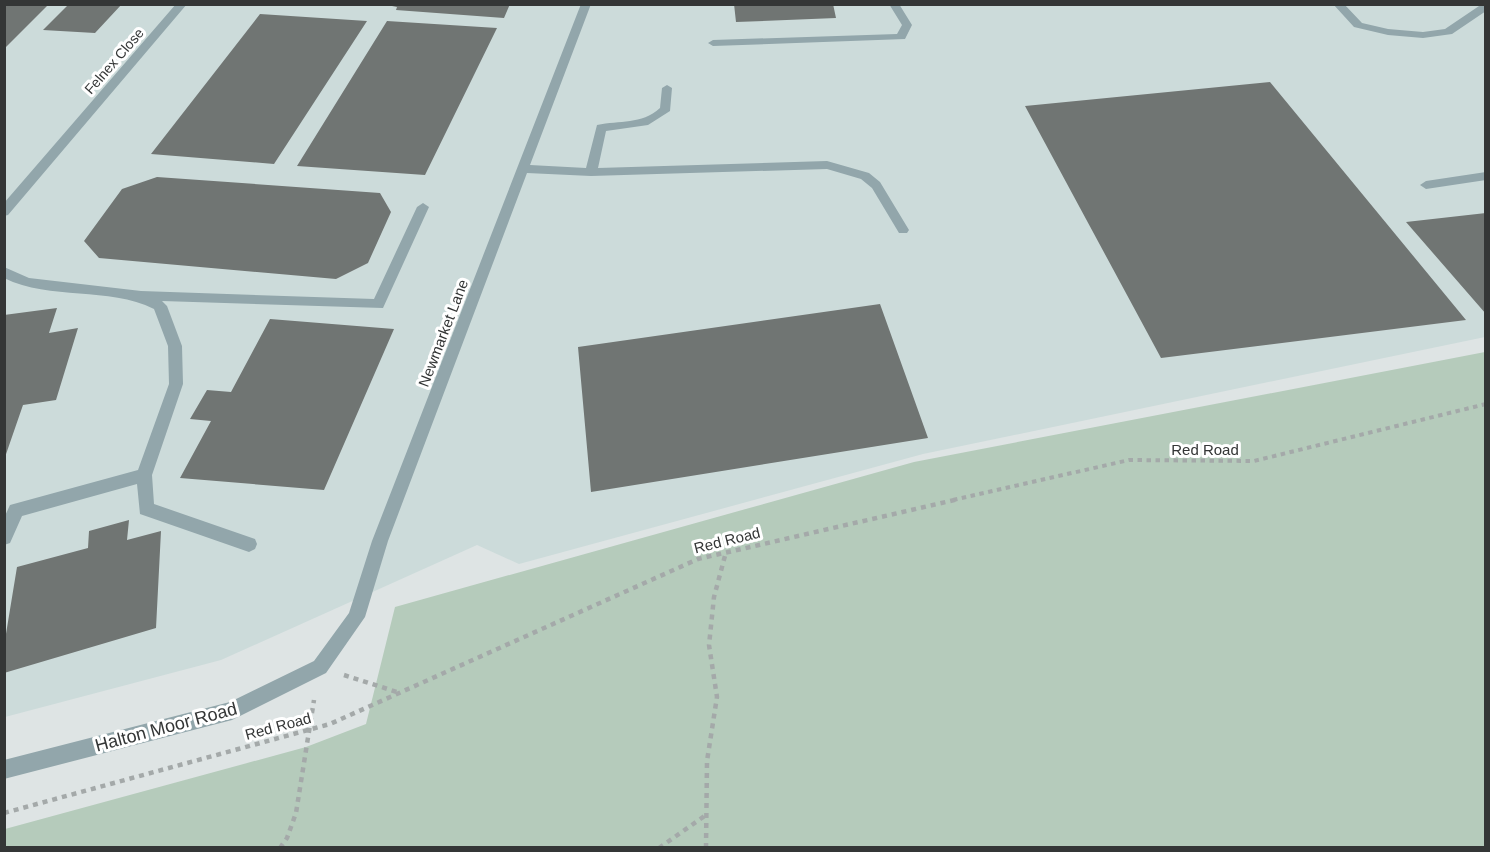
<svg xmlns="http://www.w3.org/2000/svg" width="1490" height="852" font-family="Arial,sans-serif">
	<rect width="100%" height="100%" fill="#dee4e4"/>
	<path fill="#ccdbda" d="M 5,5 L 1485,5 L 1485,337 L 923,454 L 519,564 L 477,545 L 221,660 L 5,717 Z"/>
	<path fill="#b5cbbb" d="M 1485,352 L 1485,847 L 5,847 L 5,829 L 306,747 L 366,724 L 395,607 L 914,462 Z"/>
	<path fill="#707573" d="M 5,4 L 49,4 L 5,48 Z
		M 69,4 L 122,4 L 95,33 L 43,30 Z
		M 382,4 L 510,4 L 504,18 L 396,10 L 397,7 Z
		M 734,4 L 833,4 L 836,18 L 736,22 Z
		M 260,14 L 367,21 L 274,164 L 151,154 Z
		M 387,21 L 497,28 L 425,175 L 297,166 Z
		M 1270,82 L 1466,320 L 1161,358 L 1025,106 Z
		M 157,177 L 380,193 L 391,212 L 368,263 L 336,279 L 99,258 L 84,241 L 122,189 Z
		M 1486,213 L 1486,314 L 1406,222 Z
		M 880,304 L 928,438 L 591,492 L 578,347 Z
		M 57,308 L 49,333 L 78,328 L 56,400 L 23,405 L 4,460 L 4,315 Z
		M 270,319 L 394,329 L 324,490 L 180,478 L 211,421 L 190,419 L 207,390 L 231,392 Z
		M 129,520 L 127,540 L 161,531 L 156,628 L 4,673 L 4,646 L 17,567 L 88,548 L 89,531 Z"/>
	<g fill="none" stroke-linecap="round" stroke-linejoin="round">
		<path stroke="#a4a9a9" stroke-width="4" stroke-dasharray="4.5 4.5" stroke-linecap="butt" d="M 953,500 L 1129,460 L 1254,461 L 1486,404"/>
		<path stroke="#a4a9a9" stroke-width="4.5" stroke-dasharray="5 5" stroke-linecap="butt" d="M 344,675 L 397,692
			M 4,813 L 330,724 L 698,559 L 959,499
			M 280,848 L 287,838 L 296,813 L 314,700
			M 659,848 L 706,815
			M 706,848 L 707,761 L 717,697 L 709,645 L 714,597 L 726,552"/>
		<path fill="#92a6ab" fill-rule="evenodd" d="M 176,4 L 187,4 L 8,215 L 4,216 L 4,203 Z
			M 581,4 L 591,4 L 530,165 L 586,168 L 597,125 C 620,120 641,125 660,108 L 662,88 L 667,85 L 672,88 L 670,111 L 648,125 L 606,131 L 598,168 L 827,161 L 869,173 L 880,182 L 909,230 L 907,233 L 899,233 L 872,188 L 861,179 L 827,169 L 591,176 L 527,173 L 388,541 L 365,617 L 326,673 L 232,720 L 4,779 L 4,760 L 230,702 L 314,661 L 349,613 L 372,541 Z
			M 889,4 L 899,4 L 912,25 L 905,39 L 713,46 L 708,43 L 713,40 L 897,34 L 902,25 Z
			M 1333,4 L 1344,4 L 1362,23 L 1388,29 L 1423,32 L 1445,29 L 1482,4 L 1486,4 L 1486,11 L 1452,34 L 1423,38 L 1388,35 L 1354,27 Z
			M 1486,172 L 1486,180 L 1426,189 L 1420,185 L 1426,181 Z
			M 423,203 L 429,207 L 383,308 L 162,301 L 167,306 L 182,346 L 183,384 L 152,475 L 154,504 L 255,539 L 257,544 L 255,549 L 249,552 L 140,514 L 137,484 L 22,516 L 10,543 L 4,545 L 4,518 L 10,505 L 138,470 L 169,384 L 168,346 L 154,309 C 108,286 51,301 4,278 L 4,267 L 29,278 L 141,291 L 374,299 L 417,207 Z"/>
	</g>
	<g text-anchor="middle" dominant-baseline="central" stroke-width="6" stroke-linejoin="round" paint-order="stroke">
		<g font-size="14" fill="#343636" stroke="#fff">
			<text transform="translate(114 61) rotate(-49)">Felnex Close</text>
		</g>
		<g font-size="15" fill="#343636" stroke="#fff">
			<text transform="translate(443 333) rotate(-69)">Newmarket Lane</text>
			<text x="1205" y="449">Red Road</text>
			<text transform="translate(727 540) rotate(-14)">Red Road</text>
			<text transform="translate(278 726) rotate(-15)">Red Road</text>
		</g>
		<g font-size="18" fill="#343636" stroke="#fff">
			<text transform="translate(166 727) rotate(-15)">Halton Moor Road</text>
		</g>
	</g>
	<rect width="1490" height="852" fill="none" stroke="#343636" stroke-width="12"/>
</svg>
